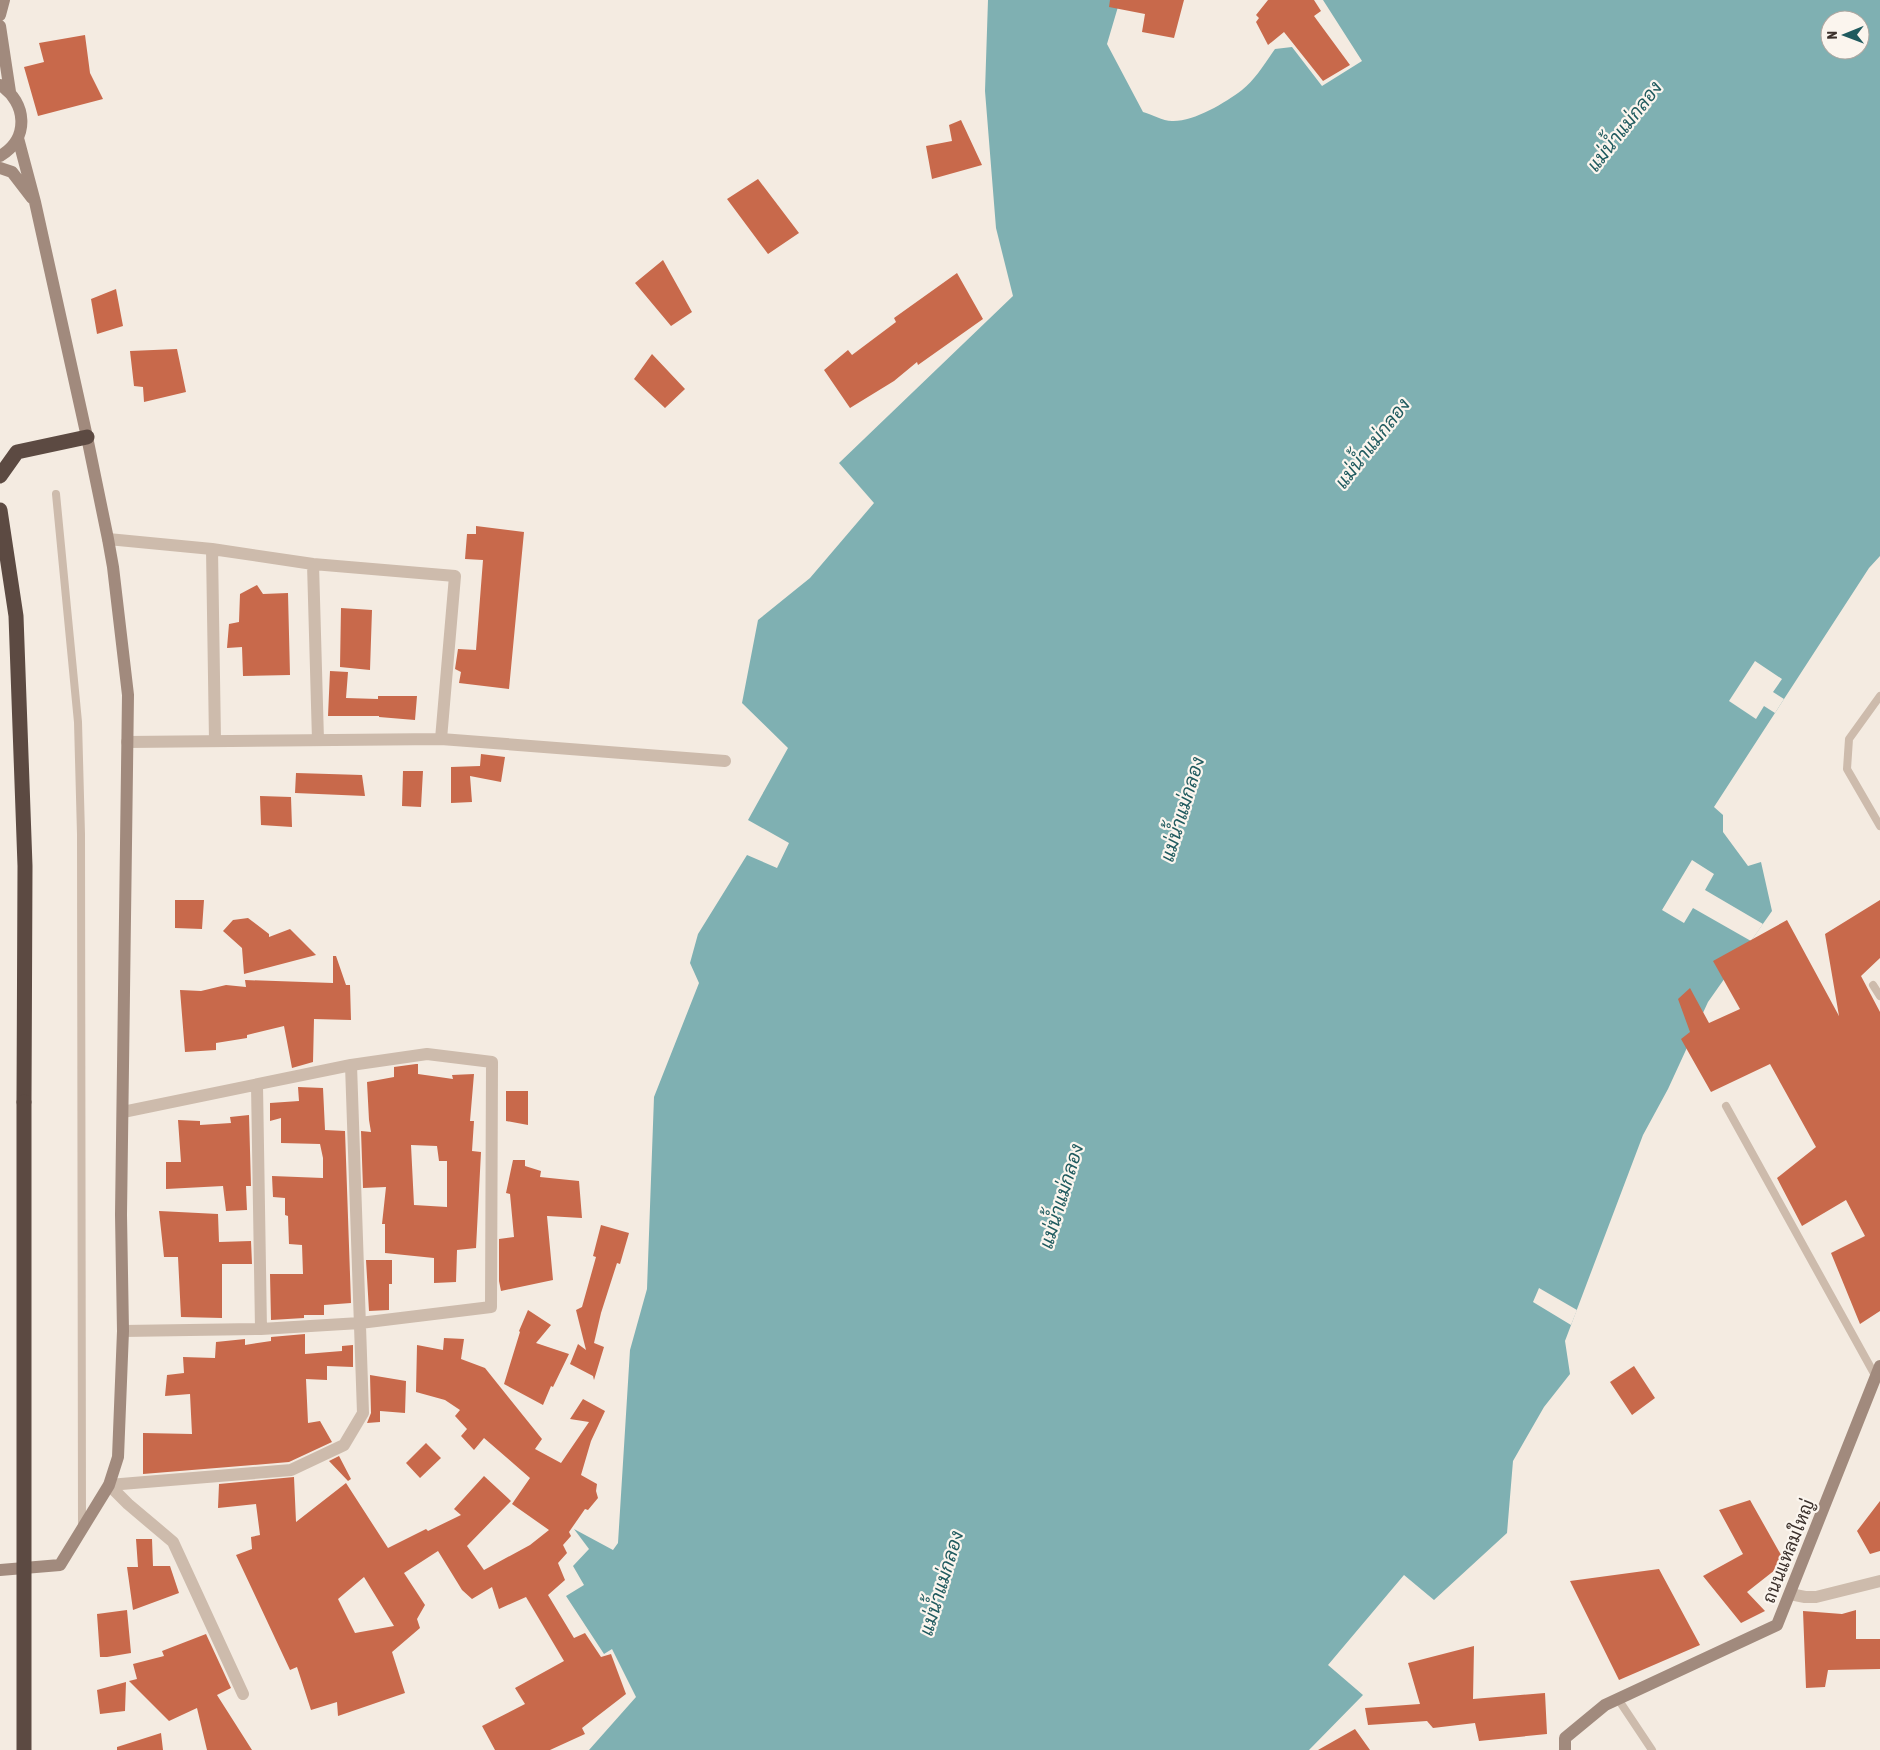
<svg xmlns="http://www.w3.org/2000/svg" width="1880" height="1750" font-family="'Asap Condensed',Sarabun,sans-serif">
	<rect width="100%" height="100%" fill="#f4ebe1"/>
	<path fill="#7fb0b2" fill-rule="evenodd" d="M 988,0 L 1120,0 L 1107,44 L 1143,112 C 1151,114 1163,121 1172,121 C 1193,122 1225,103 1242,90 C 1255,80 1265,63 1275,49 L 1292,47 L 1322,86 L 1362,61 L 1323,0 L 1880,0 L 1880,556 L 1869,568 L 1714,807 L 1723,815 L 1723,832 L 1748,866 L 1761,862 L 1772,911 L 1708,1002 L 1668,1089 L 1643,1135 L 1565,1341 L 1570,1374 L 1544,1407 L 1513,1461 L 1507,1533 L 1434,1600 L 1404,1575 L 1328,1665 L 1363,1695 L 1309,1750 L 589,1750 L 636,1697 L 612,1649 L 604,1654 L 566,1596 L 584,1585 L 573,1566 L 589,1549 L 574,1529 L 613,1550 L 618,1543 L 630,1350 L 647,1289 L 654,1097 L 699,983 L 690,963 L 698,934 L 747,855 L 777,868 L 789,843 L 748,820 L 788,748 L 742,703 L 758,620 L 810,578 L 874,503 L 839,463 L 1013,296 L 996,228 L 985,91 ZM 1830,20 L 1860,20 L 1860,50 L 1830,50 Z"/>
	<path fill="#f4ebe1" d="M 1755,661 L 1782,679 L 1773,692 L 1784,699 L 1775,713 L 1764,706 L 1756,719 L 1729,701 Z
		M 1692,860 L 1714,874 L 1705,890 L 1763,924 L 1751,941 L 1693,908 L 1684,923 L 1662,910 Z
		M 1539,1288 L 1577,1310 L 1571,1325 L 1533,1302 Z"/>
	<path fill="#c8694b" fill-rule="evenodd" d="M 1110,0 L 1184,0 L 1174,38 L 1142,32 L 1145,14 L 1109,7 Z
		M 1268,0 L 1314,0 L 1321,11 L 1314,16 L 1350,65 L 1323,81 L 1284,32 L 1268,45 L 1256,22 L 1259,18 L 1256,15 Z
		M 85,35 L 90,73 L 103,99 L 38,116 L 24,67 L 44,62 L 39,43 Z
		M 961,120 L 982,165 L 932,179 L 926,146 L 952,141 L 949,125 Z
		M 758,179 L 799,233 L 768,254 L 727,199 Z
		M 663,260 L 692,312 L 671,326 L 635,283 Z
		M 957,273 L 983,319 L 918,365 L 917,362 L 894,381 L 850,408 L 824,370 L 848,350 L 852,355 L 896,322 L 894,318 Z
		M 116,289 L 123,326 L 97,334 L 91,299 Z
		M 177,349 L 186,392 L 144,402 L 143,387 L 134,386 L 130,351 Z
		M 652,354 L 685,389 L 665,408 L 634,379 Z
		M 476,526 L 524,532 L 509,689 L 459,683 L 461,672 L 455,669 L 458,649 L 476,650 L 483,560 L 465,559 L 467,534 L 476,534 Z
		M 257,585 L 263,594 L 288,593 L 290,675 L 243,676 L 242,647 L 227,648 L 229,624 L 239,622 L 240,594 Z
		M 341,608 L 372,610 L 370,670 L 340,667 Z
		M 330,671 L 348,672 L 346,698 L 378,699 L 378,696 L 417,696 L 415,720 L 379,717 L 379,716 L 328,716 Z
		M 481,754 L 505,757 L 501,782 L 470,776 L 472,802 L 451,803 L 451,767 L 480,766 Z
		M 403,771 L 423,771 L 421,807 L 402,806 Z
		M 296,773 L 362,775 L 365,796 L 295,793 Z
		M 260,796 L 291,797 L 292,827 L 261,825 Z
		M 175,900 L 204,900 L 202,929 L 175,928 Z
		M 1880,900 L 1880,958 L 1861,976 L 1880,1012 L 1880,1311 L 1860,1324 L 1831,1253 L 1865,1236 L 1846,1200 L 1802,1226 L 1777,1178 L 1816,1147 L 1770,1064 L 1711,1092 L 1681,1039 L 1690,1032 L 1678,999 L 1690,988 L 1709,1023 L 1740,1009 L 1713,961 L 1787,920 L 1839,1016 L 1825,934 Z
		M 248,918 L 269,934 L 269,937 L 290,929 L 316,955 L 244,974 L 242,948 L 223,931 L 233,920 Z
		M 333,956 L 336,956 L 346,985 L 350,985 L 351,1020 L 314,1019 L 313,1062 L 292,1068 L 284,1026 L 247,1035 L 247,1038 L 216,1043 L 216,1050 L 185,1052 L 180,990 L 201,991 L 226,985 L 246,987 L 245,980 L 333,983 Z
		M 416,1064 L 418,1064 L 418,1074 L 453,1079 L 452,1075 L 474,1074 L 470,1121 L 474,1121 L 472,1151 L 481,1152 L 476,1248 L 457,1250 L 456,1282 L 434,1283 L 434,1258 L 385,1253 L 385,1224 L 382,1224 L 386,1187 L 363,1188 L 361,1131 L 371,1132 L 369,1120 L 367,1082 L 394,1077 L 394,1067 ZM 411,1145 L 437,1146 L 439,1161 L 447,1161 L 447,1207 L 414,1205 Z
		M 298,1087 L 323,1088 L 325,1130 L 345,1131 L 351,1303 L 324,1305 L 324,1315 L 304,1315 L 304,1318 L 271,1320 L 270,1274 L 303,1274 L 302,1245 L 289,1244 L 288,1216 L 285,1215 L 285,1198 L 273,1197 L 272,1176 L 323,1178 L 323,1158 L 320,1144 L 281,1143 L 281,1118 L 270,1121 L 270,1103 L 299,1101 Z
		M 506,1091 L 528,1091 L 528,1125 L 506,1121 Z
		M 249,1115 L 251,1186 L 246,1186 L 247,1210 L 226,1211 L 223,1186 L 166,1189 L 166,1162 L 181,1162 L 178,1120 L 200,1121 L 200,1125 L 231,1123 L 230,1117 Z
		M 513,1160 L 525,1160 L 525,1166 L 541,1171 L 540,1177 L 579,1181 L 582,1218 L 547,1216 L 553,1280 L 501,1291 L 499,1281 L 499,1239 L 514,1237 L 510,1194 L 506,1193 Z
		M 159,1211 L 218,1214 L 219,1242 L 251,1241 L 252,1264 L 222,1264 L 222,1318 L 181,1317 L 178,1257 L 164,1257 Z
		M 601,1225 L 629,1233 L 620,1264 L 617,1263 L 601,1313 L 594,1343 L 604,1347 L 594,1380 L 593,1376 L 570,1364 L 578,1344 L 586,1350 L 576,1310 L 582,1307 L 596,1257 L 593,1256 Z
		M 366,1260 L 392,1260 L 392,1284 L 389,1284 L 389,1310 L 369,1311 Z
		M 528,1310 L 551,1325 L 536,1343 L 569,1354 L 553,1387 L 551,1386 L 543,1405 L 504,1384 L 520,1332 L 519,1331 Z
		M 305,1334 L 305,1354 L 342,1351 L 342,1346 L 353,1345 L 353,1367 L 327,1366 L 327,1380 L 306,1379 L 308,1423 L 320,1421 L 332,1442 L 289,1462 L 143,1474 L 143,1433 L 192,1434 L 190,1394 L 165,1396 L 167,1375 L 184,1373 L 183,1357 L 215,1358 L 216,1342 L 245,1339 L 245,1345 L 271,1341 L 271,1337 Z
		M 444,1338 L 464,1339 L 461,1359 L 485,1368 L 542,1439 L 535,1449 L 561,1463 L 589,1422 L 570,1419 L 583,1399 L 605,1411 L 591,1441 L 581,1475 L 597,1484 L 596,1491 L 598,1498 L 588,1510 L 585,1509 L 569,1532 L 571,1536 L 563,1545 L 567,1553 L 558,1563 L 565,1580 L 548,1595 L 574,1638 L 585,1633 L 601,1657 L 611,1654 L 626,1694 L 582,1728 L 585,1734 L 550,1750 L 495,1750 L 482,1726 L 525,1704 L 515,1688 L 564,1661 L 526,1597 L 499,1609 L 492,1587 L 472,1599 L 462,1590 L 438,1551 L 404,1573 L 425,1605 L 417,1619 L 420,1628 L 392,1652 L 405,1693 L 338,1716 L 337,1702 L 311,1710 L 297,1667 L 290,1670 L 236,1555 L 252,1549 L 251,1537 L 260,1535 L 256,1504 L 218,1508 L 219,1484 L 294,1477 L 296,1522 L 346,1483 L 388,1548 L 426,1529 L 428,1531 L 461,1515 L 454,1509 L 484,1476 L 511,1501 L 467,1546 L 484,1570 L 530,1545 L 549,1530 L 512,1504 L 530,1478 L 484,1438 L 474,1450 L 461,1436 L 467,1429 L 455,1416 L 460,1410 L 445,1400 L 416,1392 L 417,1345 L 443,1350 ZM 364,1577 L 394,1626 L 355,1633 L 338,1599 Z
		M 1634,1366 L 1655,1398 L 1632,1415 L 1610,1382 Z
		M 370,1375 L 406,1381 L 405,1413 L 380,1411 L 380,1422 L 367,1423 L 371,1413 Z
		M 426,1443 L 441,1458 L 420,1478 L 406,1463 Z
		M 339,1456 L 351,1479 L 348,1481 L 329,1461 Z
		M 1750,1500 L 1785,1562 L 1747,1592 L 1765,1611 L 1741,1623 L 1703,1576 L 1743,1554 L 1719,1510 Z
		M 1880,1501 L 1880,1551 L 1870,1554 L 1857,1531 Z
		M 136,1539 L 152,1539 L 153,1566 L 170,1566 L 179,1593 L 133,1610 L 127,1567 L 138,1567 Z
		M 1659,1569 L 1700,1645 L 1619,1680 L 1570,1581 Z
		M 127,1610 L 131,1653 L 107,1657 L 100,1657 L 97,1614 Z
		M 1856,1610 L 1856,1639 L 1880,1639 L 1880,1669 L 1828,1670 L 1825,1687 L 1806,1688 L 1803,1611 L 1842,1614 Z
		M 206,1634 L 231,1688 L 217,1695 L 252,1750 L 207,1750 L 197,1708 L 169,1721 L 129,1681 L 137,1679 L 133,1664 L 164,1656 L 162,1651 Z
		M 1474,1646 L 1473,1699 L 1545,1693 L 1547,1734 L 1479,1741 L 1475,1723 L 1433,1728 L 1427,1721 L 1368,1725 L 1365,1708 L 1420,1704 L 1408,1663 Z
		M 126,1682 L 125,1711 L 100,1714 L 97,1690 Z
		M 1355,1729 L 1370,1750 L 1318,1750 Z
		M 161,1733 L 163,1750 L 117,1750 L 117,1747 Z"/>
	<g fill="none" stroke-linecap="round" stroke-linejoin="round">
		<path stroke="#cdbbac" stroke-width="8" d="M 56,494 L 78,722 L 81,834 L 82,1527
			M 1880,696 L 1849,739 L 1847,769 L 1880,826
			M 1873,985 L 1880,996
			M 1726,1106 L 1876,1377
			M 1618,1699 L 1652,1750"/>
		<path stroke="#cdbbac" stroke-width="12" d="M 108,539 L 212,549 L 215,741
			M 212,549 L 313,564 L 455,576 L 441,739
			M 313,564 L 318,740
			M 127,742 L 441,739 L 725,761
			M 257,1085 L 261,1329
			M 123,1112 L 351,1065 L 427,1054 L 492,1062 L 491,1307 L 360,1323 L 261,1329 L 123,1331
			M 1790,1594 L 1805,1597 L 1816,1597 L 1880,1581
			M 243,1694 L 173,1542 L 128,1504 L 109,1485 L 291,1470 L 344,1445 L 363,1413 L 351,1065"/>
		<path stroke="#a18a7d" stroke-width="12" d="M 0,15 L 4,0
			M 0,26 L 10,92
			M 0,85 C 27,102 30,139 0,156
			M 0,168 L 12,172 L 32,198
			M 0,1570 L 60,1565 L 109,1485 L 118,1457 L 123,1331 L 121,1215 L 128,695 L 113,567 L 108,539 L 87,437 L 35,202 L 18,138
			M 1565,1750 L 1565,1738 L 1605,1705 L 1777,1625 L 1880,1366"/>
		<path stroke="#5c4a42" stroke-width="15" d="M 0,476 L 17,452 L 87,437
			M 0,510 L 16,616 L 25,866 L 24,1102"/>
		<path stroke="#5c4a42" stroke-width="15" d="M 24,1750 L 24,1102"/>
	</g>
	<g text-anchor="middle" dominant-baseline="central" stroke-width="4.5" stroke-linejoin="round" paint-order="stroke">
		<g font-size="18" fill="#3b302b" stroke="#fbf5ee">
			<text transform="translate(1788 1551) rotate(-68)">ถนนแหลมใหญ่</text>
		</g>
		<g font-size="19" font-style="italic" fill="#1f5a5e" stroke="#fbf5ee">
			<text transform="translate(1624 126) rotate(-52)">แม่น้ำแม่กลอง</text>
			<text transform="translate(1372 443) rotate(-52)">แม่น้ำแม่กลอง</text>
			<text transform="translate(1182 809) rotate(-73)">แม่น้ำแม่กลอง</text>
			<text transform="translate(1061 1196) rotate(-73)">แม่น้ำแม่กลอง</text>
			<text transform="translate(941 1583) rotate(-73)">แม่น้ำแม่กลอง</text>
		</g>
	</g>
	<g transform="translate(1845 35) rotate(269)"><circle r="24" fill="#fbf5ee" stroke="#aea6a0"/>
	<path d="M0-4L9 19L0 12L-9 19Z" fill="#1f5a5e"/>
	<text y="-8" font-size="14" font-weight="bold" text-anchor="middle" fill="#3b302b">N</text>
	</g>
</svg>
